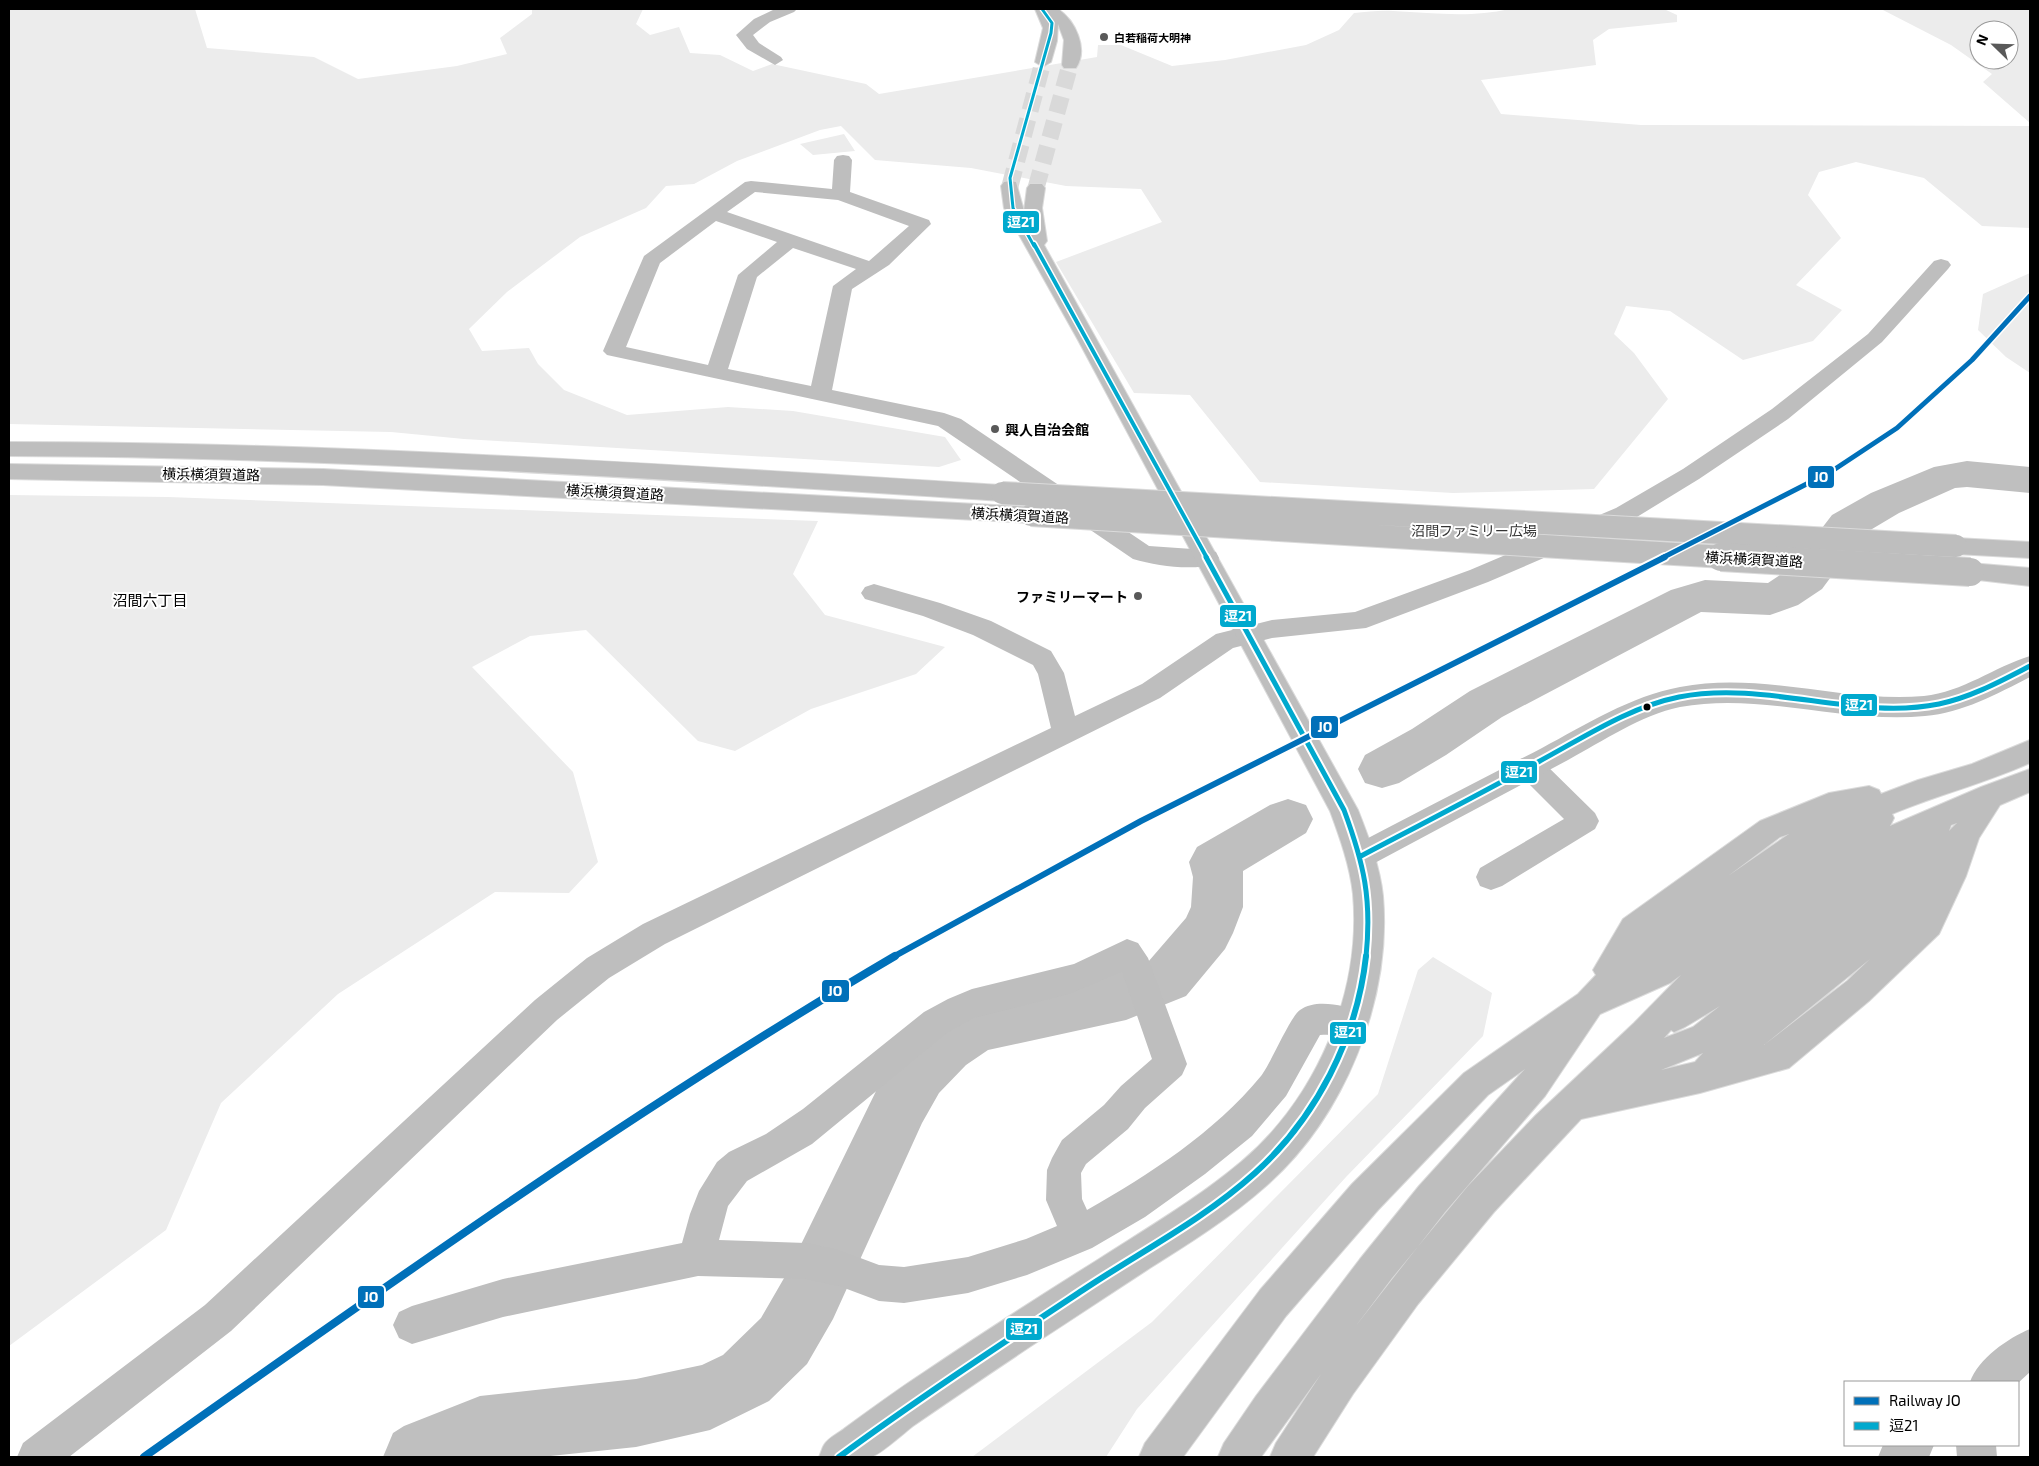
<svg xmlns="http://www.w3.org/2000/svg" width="2039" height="1466" font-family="'Exo 2','Noto Sans JP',sans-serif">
	<rect width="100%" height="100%" fill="#fff"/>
	<path fill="#ececec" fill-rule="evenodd" d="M 9,9 L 195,9 L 207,48 L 314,57 L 358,79 L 457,66 L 507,54 L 500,38 L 532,14 L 532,9 L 643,9 L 636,24 L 650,35 L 679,27 L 690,53 L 720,55 L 753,71 L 772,64 L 866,84 L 879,94 L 1097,57 L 1098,45 L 1121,45 L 1172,66 L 1225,60 L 1306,45 L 1339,30 L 1354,13 C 1367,12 1380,10 1393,11 C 1434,13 1470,18 1510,9 L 1664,9 L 1677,15 L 1677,22 L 1609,29 L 1593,40 L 1596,65 L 1481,80 L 1501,114 L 1641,125 L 2030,126 L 2030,228 L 1982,226 L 1924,178 L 1856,162 L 1819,172 L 1808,195 L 1841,238 L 1796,285 L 1842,310 L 1813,341 L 1743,360 L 1670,311 L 1626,306 L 1614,334 L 1634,353 L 1668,399 L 1594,489 L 1453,493 L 1260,482 L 1190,395 L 1134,393 L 1056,262 L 1162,222 L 1141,189 L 1066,186 L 971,168 L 875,160 L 841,126 L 820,130 L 737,161 L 694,184 L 666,186 L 646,208 L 580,237 L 507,292 L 469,329 L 482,351 L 529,348 L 538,364 L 564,390 L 627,415 L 728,407 L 793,411 L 945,437 L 961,460 L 939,467 L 464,439 L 391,432 L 9,424 Z
		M 1881,9 L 2030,9 L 2030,123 L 1983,82 L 1992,74 L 1951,45 ZM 1979,30 L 2009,30 L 2009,60 L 1979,60 Z
		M 844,134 L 855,151 L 813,155 L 800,144 Z
		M 2030,273 L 2030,373 L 2006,357 L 1978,330 L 1983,294 Z
		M 9,495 L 168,497 L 818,521 L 793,574 L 825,615 L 945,647 L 916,674 L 811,709 L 735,751 L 698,741 L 586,630 L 530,636 L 472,667 L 573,772 L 598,862 L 569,893 L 495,892 L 338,994 L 221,1103 L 166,1230 L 9,1346 Z
		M 1433,957 L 1492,993 L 1483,1036 L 1346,1177 L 1137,1409 L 1106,1457 L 972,1457 L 1152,1322 L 1378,1094 L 1418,970 Z"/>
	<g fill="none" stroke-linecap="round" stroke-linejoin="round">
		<path fill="#bfbfbf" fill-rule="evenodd" d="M 1967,461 L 2030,467 L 2030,493 L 1967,487 L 1955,488 L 1899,513 L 1862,535 L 1822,589 L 1798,605 L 1770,615 L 1701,612 L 1502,717 L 1446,755 L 1399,783 L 1382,788 L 1365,783 L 1358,769 L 1365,755 L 1412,729 L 1470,691 L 1671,590 L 1705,580 L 1768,583 L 1792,567 L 1832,515 L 1871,493 L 1934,467 Z
			M 1288,799 L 1306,805 L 1313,819 L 1306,833 L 1243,871 L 1243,907 L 1233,933 L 1225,949 L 1186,996 L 1126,1020 L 988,1050 L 966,1065 L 939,1093 L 922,1123 L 833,1319 L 807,1364 L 769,1401 L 710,1430 L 636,1447 L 541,1457 L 383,1457 L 393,1433 L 404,1426 L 480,1396 L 636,1379 L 702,1365 L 723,1355 L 761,1318 L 787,1273 L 880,1083 C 906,1044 930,1018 975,1001 L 1125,970 L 1148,962 L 1186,918 L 1191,907 L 1193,877 L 1189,862 L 1197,847 L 1270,805 Z"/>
		<path stroke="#d9d9d9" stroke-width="17" stroke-dasharray="17 9" stroke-linecap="butt" d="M 1010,186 L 1043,62
			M 1036,188 L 1070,65"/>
		<g stroke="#dbdbdb" stroke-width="2">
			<path id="primary" d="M 1035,9 L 1058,9 C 1075,20 1089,49 1076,68 L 1064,68 L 1062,65 L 1064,40 L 1058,24 L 1057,41 L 1051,62 L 1043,67 L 1035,62 L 1043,28 Z
				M 1010,181 L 1016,182 L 1024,211 L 1027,188 L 1030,184 L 1042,184 L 1045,188 L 1042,208 L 1047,241 L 1044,245 L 1358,810 C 1369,838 1380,867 1383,896 C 1392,1000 1344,1118 1266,1186 C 1231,1217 1190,1243 1150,1268 C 1110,1294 1071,1320 1031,1346 C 992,1372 952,1399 913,1426 C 904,1433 881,1454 871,1457 C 863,1460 830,1457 819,1457 C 821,1453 822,1448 824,1445 C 828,1438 839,1433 845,1428 C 871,1409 897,1390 923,1373 C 981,1334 1040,1296 1099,1259 C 1147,1228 1197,1199 1241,1162 C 1316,1099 1362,993 1353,894 C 1350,866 1340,838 1330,811 L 1078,340 L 1004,208 L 1001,186 L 1004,182 Z"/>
		</g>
		<g stroke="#dbdbdb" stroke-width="2">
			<path id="motorway" d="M 9,442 C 341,442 671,465 1002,485 L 1010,488 L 1014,493 L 1010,498 L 1002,501 C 671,480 341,457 9,456 Z
				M 9,464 L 323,469 L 1031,507 L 1039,509 L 1043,515 L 1039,521 L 1031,523 L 323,485 L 9,479 Z
				M 1956,538 L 2030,542 L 2030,558 L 1956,554 L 1947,552 L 1944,546 L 1947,540 Z
				M 1970,563 L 2030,568 L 2030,586 L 1961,578 L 1958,572 L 1961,566 Z
				M 2030,740 L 2030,763 C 1985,783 1938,795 1892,814 L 1894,818 L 1890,826 L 1981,787 L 2030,769 L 2030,792 L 2000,805 L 1979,838 L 1966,876 L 1939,934 L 1869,1001 L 1789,1068 L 1700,1093 L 1581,1119 L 1494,1212 L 1418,1304 L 1353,1394 L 1313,1457 L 1270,1457 L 1276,1443 L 1321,1374 L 1261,1457 L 1218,1457 L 1224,1443 L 1256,1396 L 1360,1259 L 1419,1186 L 1525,1069 L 1488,1095 L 1378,1210 L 1286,1316 L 1183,1457 L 1139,1457 L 1145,1443 L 1260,1290 L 1352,1184 L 1464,1073 L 1578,994 L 1596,975 L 1593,970 L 1623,919 L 1760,821 L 1829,793 L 1869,786 L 1879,790 L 1881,794 L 1918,780 L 1972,764 ZM 1957,823 L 1949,831 L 1951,825 ZM 1789,834 L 1728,876 L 1780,837 ZM 1870,959 L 1847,981 L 1764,1045 ZM 1681,975 L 1634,1023 L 1536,1115 L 1468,1186 L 1392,1278 L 1355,1327 L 1445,1212 L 1545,1096 L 1600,1014 L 1670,983 ZM 1720,1006 L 1693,1027 L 1664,1038 L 1671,1030 L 1674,1032 L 1685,1027 ZM 1703,1053 L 1695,1062 L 1661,1070 Z"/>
		</g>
		<path fill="#bebebe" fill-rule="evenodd" d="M 775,9 L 797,9 L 794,12 L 770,22 L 753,35 L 759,43 L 781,57 L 783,60 L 775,65 L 747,49 L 736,35 L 754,19 Z
			M 843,155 L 849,156 L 852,160 L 850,192 L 929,220 L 931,224 L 889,265 L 852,289 L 832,390 L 944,413 L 961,419 L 1149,546 L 1207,550 L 1216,552 L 1219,558 L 1216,564 C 1191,571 1158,566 1133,559 L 938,426 L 607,355 L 603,351 L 644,256 L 745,182 L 751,181 L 832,189 L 834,160 L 837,156 ZM 755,192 L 838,200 L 909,226 L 869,261 L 727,212 ZM 716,221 L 777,242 L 738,275 L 708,365 L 626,347 L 660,263 ZM 793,248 L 856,269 L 833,286 L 811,386 L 728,369 L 757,277 Z
			M 1941,259 L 1948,261 L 1951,265 L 1948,269 L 1882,342 L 1788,419 L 1699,479 L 1632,520 L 1488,582 L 1366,628 L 1272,638 L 1233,648 L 1160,698 L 665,944 L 609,978 L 557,1020 L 231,1331 L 69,1457 L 17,1457 L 23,1443 L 205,1305 L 535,1000 L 587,958 L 643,924 L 1051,728 L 1038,674 L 1033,665 L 973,635 L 923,616 L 865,599 L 861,593 L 865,587 L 874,584 L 940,603 L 991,621 L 1051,651 L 1064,673 L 1075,716 L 1142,684 L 1216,634 L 1272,620 L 1355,612 L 1470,570 L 1616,508 L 1683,469 L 1772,409 L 1868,334 L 1934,261 Z
			M 1530,756 L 1540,759 L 1595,813 L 1599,821 L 1595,829 L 1502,886 L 1491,890 L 1480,886 L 1476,877 L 1480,868 L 1564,819 L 1520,775 L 1516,767 L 1520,759 Z
			M 1127,939 L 1138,943 L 1148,958 L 1187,1064 L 1182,1075 L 1145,1108 L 1128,1129 L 1086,1164 L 1081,1173 L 1082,1199 L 1087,1210 C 1150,1174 1214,1133 1261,1076 C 1271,1063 1290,1017 1300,1010 C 1317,998 1345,1006 1362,1012 L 1367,1023 L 1362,1034 C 1346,1040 1336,1033 1320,1035 L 1286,1096 L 1252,1136 L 1205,1174 L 1145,1217 L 1092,1248 L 1027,1275 L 968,1293 L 904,1303 L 879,1301 L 839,1286 L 806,1279 L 698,1276 L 503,1317 L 412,1344 L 399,1338 L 393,1325 L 399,1312 L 412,1306 L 503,1279 L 682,1243 L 690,1214 L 699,1191 L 717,1162 L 729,1152 L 766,1134 L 803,1109 L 924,1012 L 948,999 L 972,989 L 1074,964 ZM 1122,972 L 1152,1059 L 1121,1086 L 1104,1105 L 1062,1140 L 1052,1158 L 1047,1170 L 1046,1200 L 1057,1226 L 1026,1239 L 968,1257 L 904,1267 L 879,1265 L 839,1250 L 806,1243 L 719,1240 L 728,1206 L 747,1181 L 812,1144 L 947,1033 L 974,1018 L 1069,994 Z
			M 2030,1329 L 2030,1372 L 2018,1383 L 1970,1382 C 1978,1359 2008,1338 2030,1329 Z
			M 1883,1445 L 1934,1445 L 1929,1457 L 1878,1457 Z
			M 1956,1445 L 1996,1445 L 1997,1457 L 1957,1457 Z"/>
		<path fill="#bebebe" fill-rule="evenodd" d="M 2030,656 L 2030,677 C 1997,694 1962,713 1925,716 C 1843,724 1762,692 1680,707 C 1641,715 1603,741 1568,760 C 1502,795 1437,830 1371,865 L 1361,868 L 1351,865 L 1346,856 L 1351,847 C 1414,814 1478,781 1542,748 C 1585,725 1631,696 1680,687 C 1762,671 1842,703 1924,696 C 1963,692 1994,667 2030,656 Z"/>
		<use href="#primary" fill="#bebebe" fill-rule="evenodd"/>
		<use href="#motorway" fill="#bebebe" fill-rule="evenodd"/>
		<g stroke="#dbdbdb" stroke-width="24" stroke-linecap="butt">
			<path id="motorway-bridge-far1" d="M 1002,493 L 1956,546
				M 1031,515 L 1741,558"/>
		</g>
		<g stroke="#dbdbdb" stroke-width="30" stroke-linecap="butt">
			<path id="motorway-bridge" d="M 1721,557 L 1970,572"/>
		</g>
		<use href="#motorway-bridge-far1" stroke="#bebebe" stroke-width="22"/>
		<use href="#motorway-bridge" stroke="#bebebe" stroke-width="28"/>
		<g stroke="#fff" stroke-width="5.5">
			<path id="bus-1-far3" d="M 1034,246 L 1013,208 L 1010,178 L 1051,33 L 1052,23 L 1042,9"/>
		</g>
		<g stroke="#fff" stroke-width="7">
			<path id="bus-1-far2" d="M 1034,244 L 1207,558"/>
		</g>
		<g stroke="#fff" stroke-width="9">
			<path id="bus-1-far1" d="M 1206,557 L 1344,810 C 1364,864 1372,899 1366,957
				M 1361,856 C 1420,825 1480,794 1538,762 C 1583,738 1629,707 1679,697 C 1766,680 1856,721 1939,704 C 1972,697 2001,681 2030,666"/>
		</g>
		<g stroke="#fff" stroke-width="10">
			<path id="bus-1" d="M 839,1457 C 918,1399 1000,1345 1083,1290 C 1140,1252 1203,1220 1255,1173 C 1316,1118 1357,1038 1366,956"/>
		</g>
		<use href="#bus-1-far3" stroke="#00a9ce" stroke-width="3"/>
		<use href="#bus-1-far2" stroke="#00a9ce" stroke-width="4"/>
		<use href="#bus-1-far1" stroke="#00a9ce" stroke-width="5"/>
		<use href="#bus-1" stroke="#00a9ce" stroke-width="6"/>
		<g stroke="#fff" stroke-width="8">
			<path id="rail-1-far2" d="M 1662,558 L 1832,471 L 1897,428 L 1972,360 L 2030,296"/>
		</g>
		<g stroke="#fff" stroke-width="10">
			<path id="rail-1-far1" d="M 893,957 L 1141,821 L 1665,557"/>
		</g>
		<g stroke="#fff" stroke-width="12">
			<path id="rail-1" d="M 144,1457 C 390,1283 635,1109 895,956"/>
		</g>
		<use href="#rail-1-far2" stroke="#0070b9" stroke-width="5"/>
		<use href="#rail-1-far1" stroke="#0070b9" stroke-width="6"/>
		<use href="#rail-1" stroke="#0070b9" stroke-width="8"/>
	</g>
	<g fill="#595959" stroke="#fff" stroke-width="2">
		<circle cx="1104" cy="37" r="5"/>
		<circle cx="995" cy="429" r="5"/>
		<circle cx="1138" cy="596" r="5"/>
	</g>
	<circle fill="#000" stroke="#fff" stroke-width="2" cx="1647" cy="707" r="4.5"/>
	<g text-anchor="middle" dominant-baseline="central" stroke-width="4" stroke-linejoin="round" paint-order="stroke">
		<g font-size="11" font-weight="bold" fill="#000" stroke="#fff" text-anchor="start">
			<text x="1114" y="37">白若稲荷大明神</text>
		</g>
		<g font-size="14" font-weight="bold" fill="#000" stroke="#fff" text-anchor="start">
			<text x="1005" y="429">興人自治会館</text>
			<text x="1128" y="596" text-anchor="end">ファミリーマート</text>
		</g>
		<g font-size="14" fill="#000" stroke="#fff">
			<text transform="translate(211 474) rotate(1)">横浜横須賀道路</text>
			<text transform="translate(615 492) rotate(3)">横浜横須賀道路</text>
			<text transform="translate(1020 515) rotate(3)">横浜横須賀道路</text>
			<text transform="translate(1754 559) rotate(3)">横浜横須賀道路</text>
		</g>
		<g font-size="14" fill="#333" stroke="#fff">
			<text x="1474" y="530">沼間ファミリー広場</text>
		</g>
		<g font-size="15" fill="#000" stroke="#fff">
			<text x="150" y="600">沼間六丁目</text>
		</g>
	</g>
	<g stroke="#fff" stroke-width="2">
		<rect x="1002" y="210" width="38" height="24" rx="5" fill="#00a9ce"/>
		<rect x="1807" y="465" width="28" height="24" rx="5" fill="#0070b9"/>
		<rect x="1219" y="604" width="38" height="24" rx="5" fill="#00a9ce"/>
		<rect x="1840" y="693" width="38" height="24" rx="5" fill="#00a9ce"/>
		<rect x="1310" y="715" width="29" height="24" rx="5" fill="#0070b9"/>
		<rect x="1500" y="760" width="38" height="24" rx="5" fill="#00a9ce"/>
		<rect x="821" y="979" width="29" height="24" rx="5" fill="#0070b9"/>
		<rect x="1329" y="1021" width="38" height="24" rx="5" fill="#00a9ce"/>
		<rect x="357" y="1285" width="28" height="24" rx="5" fill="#0070b9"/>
		<rect x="1005" y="1317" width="38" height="24" rx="5" fill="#00a9ce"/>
	</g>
	<g font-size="14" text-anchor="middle" font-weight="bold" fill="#fff">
		<text x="1021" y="227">逗21</text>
		<text x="1821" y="482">JO</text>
		<text x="1238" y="621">逗21</text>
		<text x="1859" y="710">逗21</text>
		<text x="1325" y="732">JO</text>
		<text x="1519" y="777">逗21</text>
		<text x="835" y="996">JO</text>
		<text x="1348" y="1037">逗21</text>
		<text x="371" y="1302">JO</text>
		<text x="1024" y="1334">逗21</text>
	</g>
	<rect width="2039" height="1466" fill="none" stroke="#000000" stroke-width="20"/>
	<rect x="1844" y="1381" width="175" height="65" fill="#ffffff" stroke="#999999"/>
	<rect x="1854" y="1397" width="25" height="8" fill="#0070b9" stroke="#999999"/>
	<text x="1889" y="1406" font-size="15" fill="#000000">Railway JO</text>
	<rect x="1854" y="1422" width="25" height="8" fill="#00a9ce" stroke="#999999"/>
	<text x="1889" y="1431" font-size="15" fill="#000000">逗21</text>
	<g transform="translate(1994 45) rotate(293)"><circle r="24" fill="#ffffff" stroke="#999999"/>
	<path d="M0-4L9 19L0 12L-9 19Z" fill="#595959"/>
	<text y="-8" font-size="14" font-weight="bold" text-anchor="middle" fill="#000000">N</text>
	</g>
</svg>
